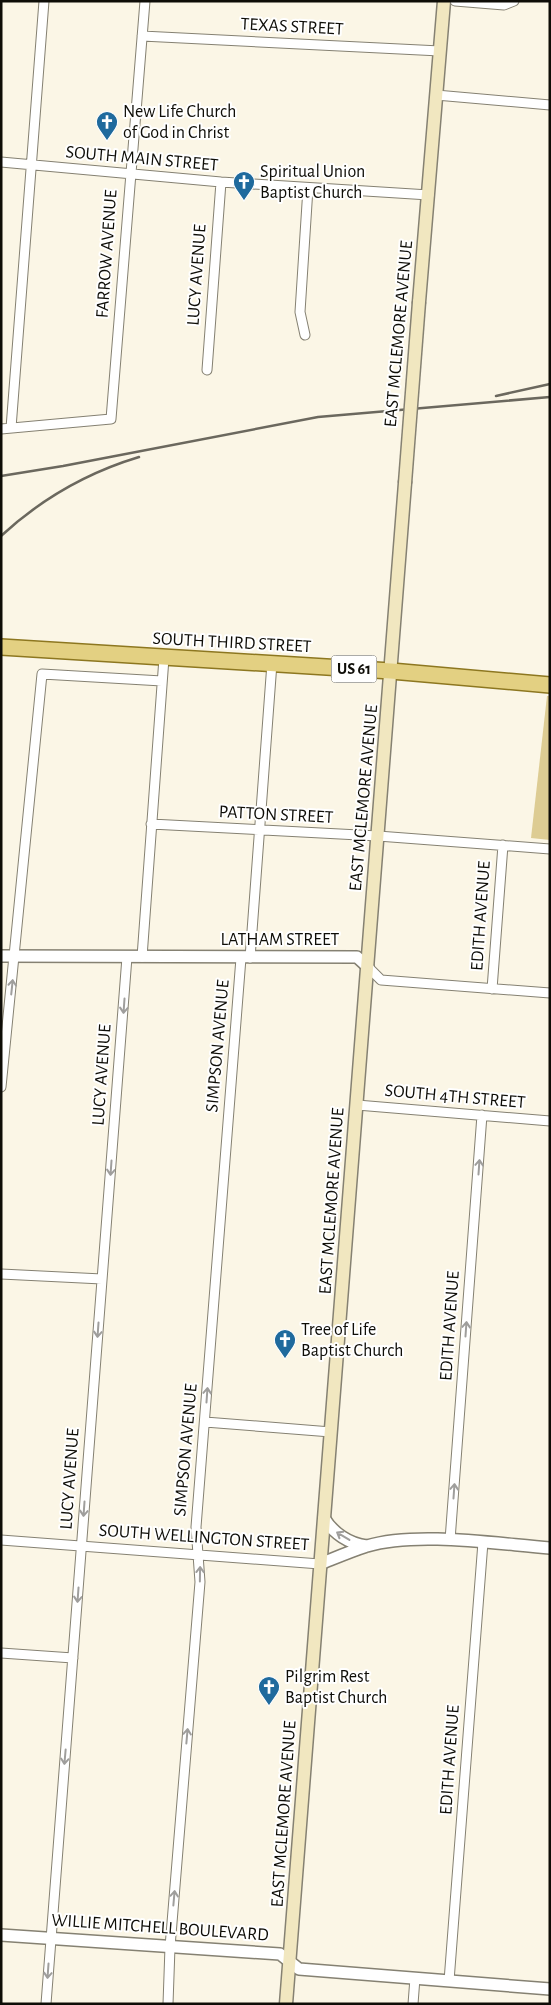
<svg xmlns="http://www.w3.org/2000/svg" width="551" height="2005" font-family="'Alegreya Sans',sans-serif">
	<rect width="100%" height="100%" fill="#fbf6e6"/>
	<path fill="#ddcc93" d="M 547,696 L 550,696 L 550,840 L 531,838 Z"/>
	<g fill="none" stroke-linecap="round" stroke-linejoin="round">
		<g stroke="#858172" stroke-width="11">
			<path id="minor" d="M 455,1 L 504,5 L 514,1
				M 142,36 L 440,51
				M 436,95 L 550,105
				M 1,162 L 221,182 L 429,195
				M 305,335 L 300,312 L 308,188
				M 207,370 L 221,182
				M 11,428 L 44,1
				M 1,429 L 111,419 L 145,1
				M 151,824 L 378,836 L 550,849
				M 142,957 L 164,658
				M 250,958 L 272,663
				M 368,967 L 381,980 L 550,993
				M 492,989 L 503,845
				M 1,1087 L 42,674 L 162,681
				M 357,1105 L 550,1121
				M 1,1274 L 102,1279
				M 205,1422 L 331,1432
				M 1,1540 L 320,1564
				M 450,1540 L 482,1115
				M 1,1653 L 73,1658
				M 449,1981 L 483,1542
				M 46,2004 L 127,957
				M 168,2004 L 170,1947 L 200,1582 L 196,1527 L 241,958
				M 413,2004 L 415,1978"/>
		</g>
		<g stroke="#858172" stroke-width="14">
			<path id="tertiary" d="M 1,956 L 357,957 L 368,967
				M 324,1518 C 333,1533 349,1544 367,1546
				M 320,1564 C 335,1558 351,1551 367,1546 C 417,1531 497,1544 550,1548
				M 1,1935 L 280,1954 L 299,1969 L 550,1989"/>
		</g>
		<g stroke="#858172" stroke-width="15">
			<path id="secondary" d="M 419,302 L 444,1
				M 286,2004 L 405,483"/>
		</g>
		<g stroke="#8d7720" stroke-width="18">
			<path id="primary" d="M 1,647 L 391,671 L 550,685"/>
		</g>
		<use href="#minor" stroke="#fff" stroke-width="9"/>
		<use href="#tertiary" stroke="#fff" stroke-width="11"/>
		<use href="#secondary" stroke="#f1e7c0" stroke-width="12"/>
		<use href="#primary" stroke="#e3d082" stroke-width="15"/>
		<path stroke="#6b685e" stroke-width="2.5" d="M 496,396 L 550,384
			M 1,476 L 63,466 L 318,417 L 550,397
			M 1,536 C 41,499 86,473 139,457"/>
		<g stroke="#858172" stroke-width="15" stroke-linecap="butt">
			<path id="secondary-bridge" d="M 405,483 L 419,302"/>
		</g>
		<use href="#secondary-bridge" stroke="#f1e7c0" stroke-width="12"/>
	</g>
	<defs><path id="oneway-shaft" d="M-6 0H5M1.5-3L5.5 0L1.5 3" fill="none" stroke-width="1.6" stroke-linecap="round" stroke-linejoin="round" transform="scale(1.25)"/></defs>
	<g stroke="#9f9e9c">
		<use href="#oneway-shaft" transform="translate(12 987) rotate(-84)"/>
		<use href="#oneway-shaft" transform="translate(124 1006) rotate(94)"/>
		<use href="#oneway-shaft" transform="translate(479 1167) rotate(-86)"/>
		<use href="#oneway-shaft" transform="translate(111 1168) rotate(94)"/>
		<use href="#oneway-shaft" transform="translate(466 1329) rotate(-86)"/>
		<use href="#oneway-shaft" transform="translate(98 1330) rotate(94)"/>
		<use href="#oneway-shaft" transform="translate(207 1395) rotate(-86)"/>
		<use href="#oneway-shaft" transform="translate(454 1491) rotate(-86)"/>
		<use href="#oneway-shaft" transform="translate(84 1509) rotate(94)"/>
		<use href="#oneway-shaft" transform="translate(343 1536) rotate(-149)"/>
		<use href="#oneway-shaft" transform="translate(200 1574) rotate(-89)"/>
		<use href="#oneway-shaft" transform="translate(78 1595) rotate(94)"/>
		<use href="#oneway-shaft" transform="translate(187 1736) rotate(-85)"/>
		<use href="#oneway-shaft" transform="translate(65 1757) rotate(95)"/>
		<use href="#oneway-shaft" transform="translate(174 1898) rotate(-85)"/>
		<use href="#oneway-shaft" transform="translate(48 1971) rotate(94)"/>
	</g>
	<defs>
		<g id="church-pin" transform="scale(1.125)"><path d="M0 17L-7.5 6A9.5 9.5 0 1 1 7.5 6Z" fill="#1f6a9d" stroke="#fff"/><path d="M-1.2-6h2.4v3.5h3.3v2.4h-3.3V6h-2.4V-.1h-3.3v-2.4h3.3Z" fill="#fff"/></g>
	</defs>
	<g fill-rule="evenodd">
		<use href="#church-pin" x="107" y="122"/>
		<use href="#church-pin" x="244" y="182"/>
		<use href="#church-pin" x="285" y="1340"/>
		<use href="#church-pin" x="269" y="1687"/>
	</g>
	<g text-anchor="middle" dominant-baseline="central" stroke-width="4" stroke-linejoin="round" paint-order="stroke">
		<rect fill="#fff" stroke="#565651" stroke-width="1" x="331.5" y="655.5" width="45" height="27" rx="4"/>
		<g font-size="16" font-weight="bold" fill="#0e0d07">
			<text x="354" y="669">US 61</text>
		</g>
		<g font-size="18" fill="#0e0d07" stroke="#fff">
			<text transform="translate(292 27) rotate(3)">TEXAS STREET</text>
			<text transform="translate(142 159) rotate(5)">SOUTH MAIN STREET</text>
			<text transform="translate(107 254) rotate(-86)">FARROW AVENUE</text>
			<text transform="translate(197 275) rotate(-86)">LUCY AVENUE</text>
			<text transform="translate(399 334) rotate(-85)">EAST MCLEMORE AVENUE</text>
			<text transform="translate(232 643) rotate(3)">SOUTH THIRD STREET</text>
			<text transform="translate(364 798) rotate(-85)">EAST MCLEMORE AVENUE</text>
			<text transform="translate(276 815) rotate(3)">PATTON STREET</text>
			<text transform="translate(481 916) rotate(-86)">EDITH AVENUE</text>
			<text x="280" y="940">LATHAM STREET</text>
			<text transform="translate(218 1046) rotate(-85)">SIMPSON AVENUE</text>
			<text transform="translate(102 1075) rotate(-86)">LUCY AVENUE</text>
			<text transform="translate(455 1097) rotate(5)">SOUTH 4TH STREET</text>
			<text transform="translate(332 1201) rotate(-86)">EAST MCLEMORE AVENUE</text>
			<text transform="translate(450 1326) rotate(-86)">EDITH AVENUE</text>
			<text transform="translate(186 1450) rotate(-85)">SIMPSON AVENUE</text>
			<text transform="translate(70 1479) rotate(-86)">LUCY AVENUE</text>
			<text transform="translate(204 1538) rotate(4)">SOUTH WELLINGTON STREET</text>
			<text transform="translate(450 1760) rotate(-86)">EDITH AVENUE</text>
			<text transform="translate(284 1814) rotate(-86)">EAST MCLEMORE AVENUE</text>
			<text transform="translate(160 1928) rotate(4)">WILLIE MITCHELL BOULEVARD</text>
		</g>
		<g font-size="18" fill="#0e0d07" stroke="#fff" text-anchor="start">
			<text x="123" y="112">New Life Church<tspan x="123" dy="21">of God in Christ</tspan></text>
			<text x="260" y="172">Spiritual Union<tspan x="260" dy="21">Baptist Church</tspan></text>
			<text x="301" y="1330">Tree of Life<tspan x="301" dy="21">Baptist Church</tspan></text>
			<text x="285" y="1677">Pilgrim Rest<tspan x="285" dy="21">Baptist Church</tspan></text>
		</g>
	</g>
	<rect width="551" height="2005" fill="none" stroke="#0e0d07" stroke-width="5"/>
</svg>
